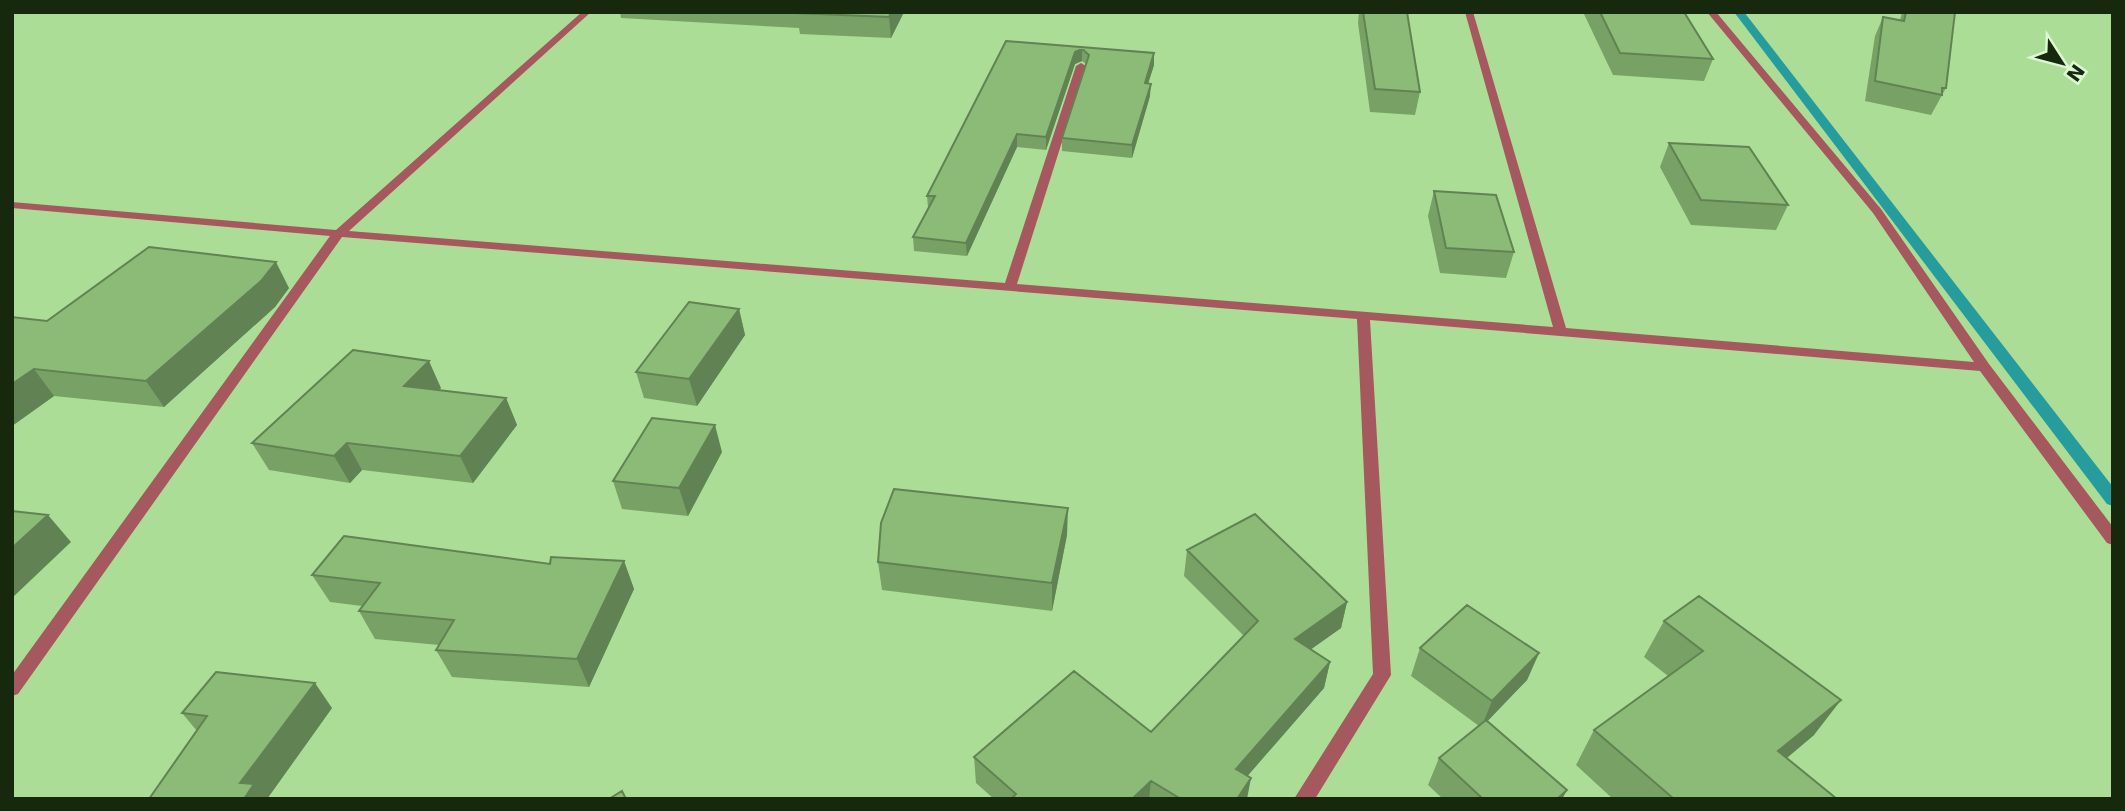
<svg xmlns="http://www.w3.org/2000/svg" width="2125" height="811" font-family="'DejaVu Sans',sans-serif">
	<rect width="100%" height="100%" fill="#acdd97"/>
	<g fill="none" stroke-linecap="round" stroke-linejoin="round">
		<path fill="#269c9d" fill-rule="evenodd" d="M 1734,12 L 1744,12 L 2113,487 L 2113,506 L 2107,504 Z"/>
		<path fill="#a5585e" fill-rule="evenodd" d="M 582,12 L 591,12 L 349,231 L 1005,283 L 1076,66 L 1081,63 L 1086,66 L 1017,284 L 1553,327 L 1465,12 L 1473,12 L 1566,328 L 1974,362 L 1873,213 L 1707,12 L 1716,12 L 1881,209 L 1989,364 L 2113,527 L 2113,545 L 2107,543 L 1980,371 L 1370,320 L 1391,675 L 1315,799 L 1294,799 L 1373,674 L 1357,319 L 342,237 L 18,694 L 12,696 L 12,675 L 330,236 L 12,208 L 12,202 L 336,230 Z"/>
	</g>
	<path fill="#78a165" d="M 620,12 L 904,12 L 891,38 L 800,34 L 799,28 L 621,18 Z
		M 1359,12 L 1407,12 L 1420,92 L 1415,115 L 1370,112 L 1358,23 Z
		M 1583,12 L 1684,12 L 1713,59 L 1704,81 L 1613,75 Z
		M 1902,12 L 1955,12 L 1946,88 L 1931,115 L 1865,101 L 1875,36 L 1883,17 L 1900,20 Z
		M 1006,41 L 1154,53 L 1154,65 L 1148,84 L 1150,96 L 1132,158 L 1062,151 L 1062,138 L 1086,64 L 1082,61 L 1075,64 L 1046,150 L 1017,147 L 967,256 L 914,251 L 913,237 L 928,208 L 927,196 Z
		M 1669,143 L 1788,205 L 1776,230 L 1691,225 L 1660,167 Z
		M 1434,191 L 1514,252 L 1506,278 L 1440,273 L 1428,216 Z
		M 289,288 L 275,307 L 164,407 L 54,396 L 12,426 L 47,321 Z
		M 739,309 L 745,335 L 697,406 L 644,398 L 636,372 Z
		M 441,388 L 439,390 L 506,398 L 517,425 L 473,483 L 362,470 L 350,483 L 269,470 L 252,443 Z
		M 722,452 L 688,516 L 622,509 L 613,481 Z
		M 1067,535 L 1052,611 L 882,590 L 878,562 Z
		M 1187,550 L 1347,602 L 1341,628 L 1311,649 L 1330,662 L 1324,688 L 1247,776 L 1247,799 L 994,799 L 976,783 L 974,757 L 1151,732 L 1244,636 L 1184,576 Z
		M 624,561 L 634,589 L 589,687 L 452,677 L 436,650 L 439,645 L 375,639 L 359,611 L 362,606 L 330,602 L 312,575 Z
		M 1664,621 L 1814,735 L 1787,758 L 1837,799 L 1613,799 L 1576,765 L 1594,730 L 1668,676 L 1644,657 Z
		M 1420,648 L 1539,653 L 1527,680 L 1487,721 L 1567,790 L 1562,799 L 1443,799 L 1428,785 L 1439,758 L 1479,726 L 1411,676 Z
		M 332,708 L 267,799 L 149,799 L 197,731 L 182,713 Z"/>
	<path fill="#618353" d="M 891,12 L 904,12 L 891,38 L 889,17 Z
		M 1082,49 L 1082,61 L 1075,64 L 1046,150 L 1046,137 L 1075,52 Z
		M 1154,53 L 1154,65 L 1144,96 L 1145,83 Z
		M 1151,84 L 1150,96 L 1132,158 L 1132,145 Z
		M 1017,134 L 1017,147 L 967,256 L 966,243 Z
		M 276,262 L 289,288 L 275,307 L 164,407 L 146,381 Z
		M 739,309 L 745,335 L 697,406 L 689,379 Z
		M 429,361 L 441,388 L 417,413 L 404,386 Z
		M 34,369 L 54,396 L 12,426 L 12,384 Z
		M 506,398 L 517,425 L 473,483 L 460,456 Z
		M 715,425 L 722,452 L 688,516 L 679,488 Z
		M 347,443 L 362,470 L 350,483 L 334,456 Z
		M 1068,508 L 1067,535 L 1052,611 L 1052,583 Z
		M 48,515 L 71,542 L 12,598 L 12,548 Z
		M 624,561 L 634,589 L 589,687 L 577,659 Z
		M 1347,602 L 1341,628 L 1289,665 L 1295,639 Z
		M 1539,653 L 1527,680 L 1481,728 L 1492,701 Z
		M 1330,662 L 1324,688 L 1231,795 L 1236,769 Z
		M 315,683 L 332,708 L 267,799 L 244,799 L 240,783 Z
		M 1841,700 L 1814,735 L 1752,787 L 1778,751 Z
		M 1251,778 L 1247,799 L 1237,799 Z
		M 1151,781 L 1149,799 L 1132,799 Z
		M 1567,790 L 1562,799 L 1557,799 Z"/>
	<path fill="#8bbb76" stroke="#618353" stroke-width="2" d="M 797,12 L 891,12 L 889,17 L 796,13 Z
		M 1363,12 L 1407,12 L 1420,92 L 1375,89 Z
		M 1600,12 L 1684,12 L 1713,59 L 1620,53 Z
		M 1906,12 L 1955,12 L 1946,88 L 1942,88 L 1942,95 L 1875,81 L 1883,17 L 1904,21 Z
		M 1006,41 L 1154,53 L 1145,83 L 1151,84 L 1132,145 L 1062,138 L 1089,55 L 1082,49 L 1075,52 L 1046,137 L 1017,134 L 966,243 L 913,237 L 935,196 L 927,196 Z
		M 1669,143 L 1749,147 L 1788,205 L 1701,200 Z
		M 1434,191 L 1496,195 L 1514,252 L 1446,248 Z
		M 149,247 L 276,262 L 261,281 L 146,381 L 34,369 L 12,384 L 12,317 L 47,321 Z
		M 689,302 L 739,309 L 689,379 L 636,372 Z
		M 353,350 L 429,361 L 404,386 L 506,398 L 460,456 L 347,443 L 334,456 L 252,443 Z
		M 652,418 L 715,425 L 679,488 L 613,481 Z
		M 894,489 L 1068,508 L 1052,583 L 878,562 L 881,523 Z
		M 12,511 L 48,515 L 12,548 Z
		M 1255,514 L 1347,602 L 1295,639 L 1330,662 L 1236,769 L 1251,778 L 1237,799 L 1181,799 L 1151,781 L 1132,799 L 1011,799 L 1016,794 L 974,757 L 1074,671 L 1151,732 L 1258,621 L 1187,550 Z
		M 344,536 L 550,564 L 551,557 L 624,561 L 577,659 L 436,650 L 454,620 L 359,611 L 380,583 L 312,575 Z
		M 1699,596 L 1841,700 L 1778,751 L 1837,799 L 1674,799 L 1594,730 L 1703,651 L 1664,621 Z
		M 1467,605 L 1539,653 L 1492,701 L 1420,648 Z
		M 216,672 L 315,683 L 240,783 L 254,784 L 244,799 L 149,799 L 207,716 L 182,713 Z
		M 1486,720 L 1567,790 L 1557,799 L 1483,799 L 1439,758 Z
		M 622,791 L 626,799 L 609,799 Z"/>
	<rect width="2125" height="811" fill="none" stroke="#16290d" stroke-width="28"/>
	<g transform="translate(2062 63) rotate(126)" stroke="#ddf6d3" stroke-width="5" paint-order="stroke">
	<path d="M0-5L12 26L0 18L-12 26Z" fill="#16290d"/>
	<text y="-10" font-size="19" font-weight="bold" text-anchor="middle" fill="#16290d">N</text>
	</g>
</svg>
